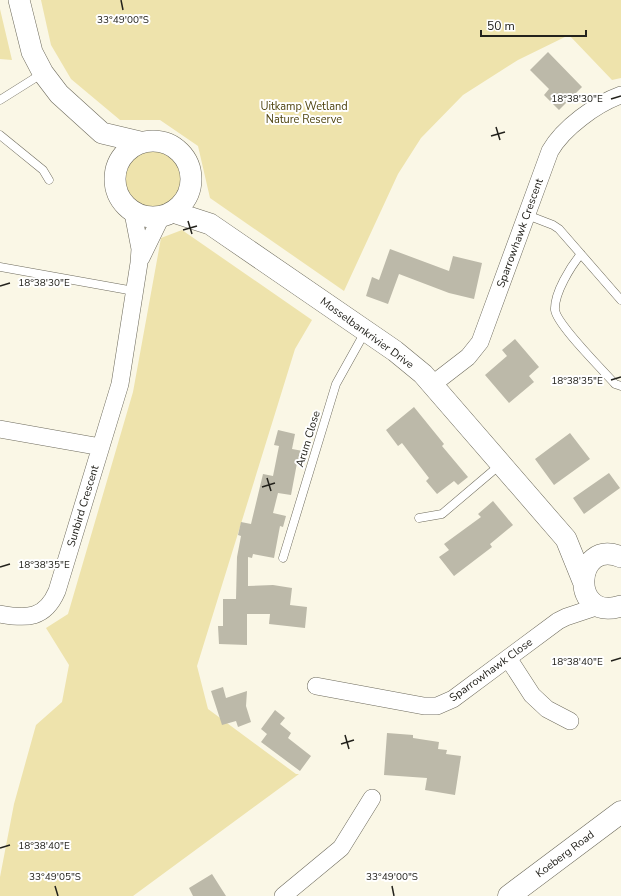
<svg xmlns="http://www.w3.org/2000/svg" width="621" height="896" font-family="'Nunito Sans',sans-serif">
	<rect width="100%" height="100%" fill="#faf7e6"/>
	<path fill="#eee3ac" d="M 41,0 L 621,0 L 621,78 L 612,80 L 569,35 L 518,60 L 463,95 L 421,138 L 398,174 L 344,291 L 210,198 L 198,146 L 160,120 L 120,120 L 71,79 L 51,45 Z
		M 0,9 L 12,60 L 0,59 Z
		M121 180a31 31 0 1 1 62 0a31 31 0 1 1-62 0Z
		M 182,230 L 312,320 L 295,349 L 197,666 L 208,709 L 296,774 L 299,774 L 133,896 L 0,896 L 0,877 L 14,804 L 36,725 L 62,702 L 69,665 L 46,628 L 68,614 L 133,392 L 161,238 Z"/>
	<path fill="#bcb9a9" d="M 548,52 L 582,87 L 559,110 L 544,95 L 549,89 L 530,70 Z
		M 390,249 L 449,271 L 453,256 L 482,263 L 474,299 L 449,293 L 399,274 L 388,304 L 366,296 L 372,277 L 379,280 Z
		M 515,339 L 539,367 L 529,376 L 534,382 L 509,403 L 485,375 L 507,356 L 502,350 Z
		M 414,407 L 444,444 L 442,446 L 468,477 L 458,485 L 454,481 L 437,494 L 426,481 L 429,478 L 402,443 L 398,446 L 386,430 Z
		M 278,430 L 295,434 L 292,449 L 303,451 L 300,463 L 297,463 L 291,495 L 278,493 L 273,513 L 286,516 L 283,527 L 280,526 L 274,558 L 253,554 L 252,558 L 248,557 L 248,586 L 273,585 L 292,588 L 290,605 L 307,607 L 305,628 L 269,624 L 270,614 L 247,614 L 247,645 L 219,644 L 218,626 L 223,626 L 223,599 L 236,599 L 237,557 L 241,536 L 238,535 L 241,522 L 251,524 L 263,474 L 273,476 L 279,446 L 274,445 Z
		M 570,433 L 590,459 L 554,485 L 535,459 Z
		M 609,473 L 620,488 L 584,514 L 573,498 Z
		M 493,501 L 513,525 L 490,544 L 492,547 L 454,576 L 439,557 L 449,550 L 444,544 L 481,517 L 478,514 Z
		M 223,687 L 226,698 L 247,691 L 246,706 L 251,722 L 238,727 L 236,721 L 222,725 L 211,691 Z
		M 275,710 L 285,718 L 280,724 L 291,733 L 288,738 L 311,756 L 300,771 L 261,742 L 267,734 L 261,729 Z
		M 387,733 L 413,735 L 413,738 L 439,742 L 438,749 L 447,750 L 446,754 L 461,756 L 455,795 L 425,790 L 427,778 L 384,775 Z
		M 212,874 L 226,896 L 193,896 L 189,888 Z"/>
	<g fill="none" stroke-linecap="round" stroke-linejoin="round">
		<g stroke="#6e6b5d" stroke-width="9">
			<path id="service" d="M 0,100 L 43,73
				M 0,135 L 43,170 L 49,180
				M 527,215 L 553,225 L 559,229 L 621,300
				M 581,254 C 571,266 554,293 555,310 C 557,325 603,370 615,384 L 621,386
				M 0,267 L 134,291
				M 419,518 L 442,514 L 501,464
				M 283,558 L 336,384 L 365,332"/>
		</g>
		<g stroke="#6e6b5d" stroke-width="18">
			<path id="minor" d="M 141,258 L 161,217
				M 433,384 L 468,357 L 480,342 L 550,151 C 563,128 596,104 621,95
				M 0,429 L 101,447
				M 0,614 C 27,619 45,619 57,591 L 120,384 L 139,263 L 140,249 L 133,213
				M 508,658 L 532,695 L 547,709 L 570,721
				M 316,686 L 424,706 L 437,706 L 453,699 L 558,621 L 566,617 L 599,606
				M 283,896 L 341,848 L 372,798"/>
		</g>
		<g stroke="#6e6b5d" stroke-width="22">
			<path id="tertiary" d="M 19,0 L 32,52 L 43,73 L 59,94 L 102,133 L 140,142
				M115 179a38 38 0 1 1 76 0a38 38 0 1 1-76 0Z
				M 173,212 L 210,224 L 395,351 L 423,374 L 566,539 L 583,581
				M 621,557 C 574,537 569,623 621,606"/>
		</g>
		<g stroke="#6e6b5d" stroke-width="23">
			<path id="secondary" d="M 509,896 L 621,812"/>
		</g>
		<use href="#service" stroke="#fff" stroke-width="8"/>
		<use href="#minor" stroke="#fff" stroke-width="17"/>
		<use href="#tertiary" stroke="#fff" stroke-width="21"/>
		<use href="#secondary" stroke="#fff" stroke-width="22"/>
	</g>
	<path fill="none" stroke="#23221c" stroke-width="1.5" d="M 121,0 L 123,10M 611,99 L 621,96M 496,127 L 500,140M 491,136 L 505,132M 188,221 L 192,234M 183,230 L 197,226M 0,286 L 10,283M 611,380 L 621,377M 267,478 L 271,491M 262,487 L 275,483M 0,567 L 10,564M 611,661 L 621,658M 345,735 L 349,749M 341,744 L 354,740M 0,848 L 10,845M 55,886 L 58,896M 392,886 L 394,896"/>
	<g text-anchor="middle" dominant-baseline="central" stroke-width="4" stroke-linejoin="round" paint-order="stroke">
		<g font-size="11" fill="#4f4410" stroke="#fff">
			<text x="304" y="106">Uitkamp Wetland<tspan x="304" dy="13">Nature Reserve</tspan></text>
		</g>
		<g font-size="11" fill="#23221c" stroke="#fff">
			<text transform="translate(520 233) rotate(-70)">Sparrowhawk Crescent</text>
			<text transform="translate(367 333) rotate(36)">Mosselbankrivier Drive</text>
			<text transform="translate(308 439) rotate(-73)">Arum Close</text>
			<text transform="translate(83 506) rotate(-73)">Sunbird Crescent</text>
			<text transform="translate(491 670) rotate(-36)">Sparrowhawk Close</text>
			<text transform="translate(565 854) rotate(-37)">Koeberg Road</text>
		</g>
	</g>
	<g font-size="10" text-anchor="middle" fill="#23221c" stroke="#fff" stroke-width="4" stroke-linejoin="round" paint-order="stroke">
		<text x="123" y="23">33°49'00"S</text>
		<text x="577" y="102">18°38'30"E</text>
		<text x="44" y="286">18°38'30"E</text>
		<text x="577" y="384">18°38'35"E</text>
		<text x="44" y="568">18°38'35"E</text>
		<text x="577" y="665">18°38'40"E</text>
		<text x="44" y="849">18°38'40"E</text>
		<text x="55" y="880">33°49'05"S</text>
		<text x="392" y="880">33°49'00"S</text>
	</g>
	<path d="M481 30v6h105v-6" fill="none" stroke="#23221c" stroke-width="2"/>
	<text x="487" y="30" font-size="12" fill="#23221c" stroke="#ffffff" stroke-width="3" paint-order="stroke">50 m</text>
</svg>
